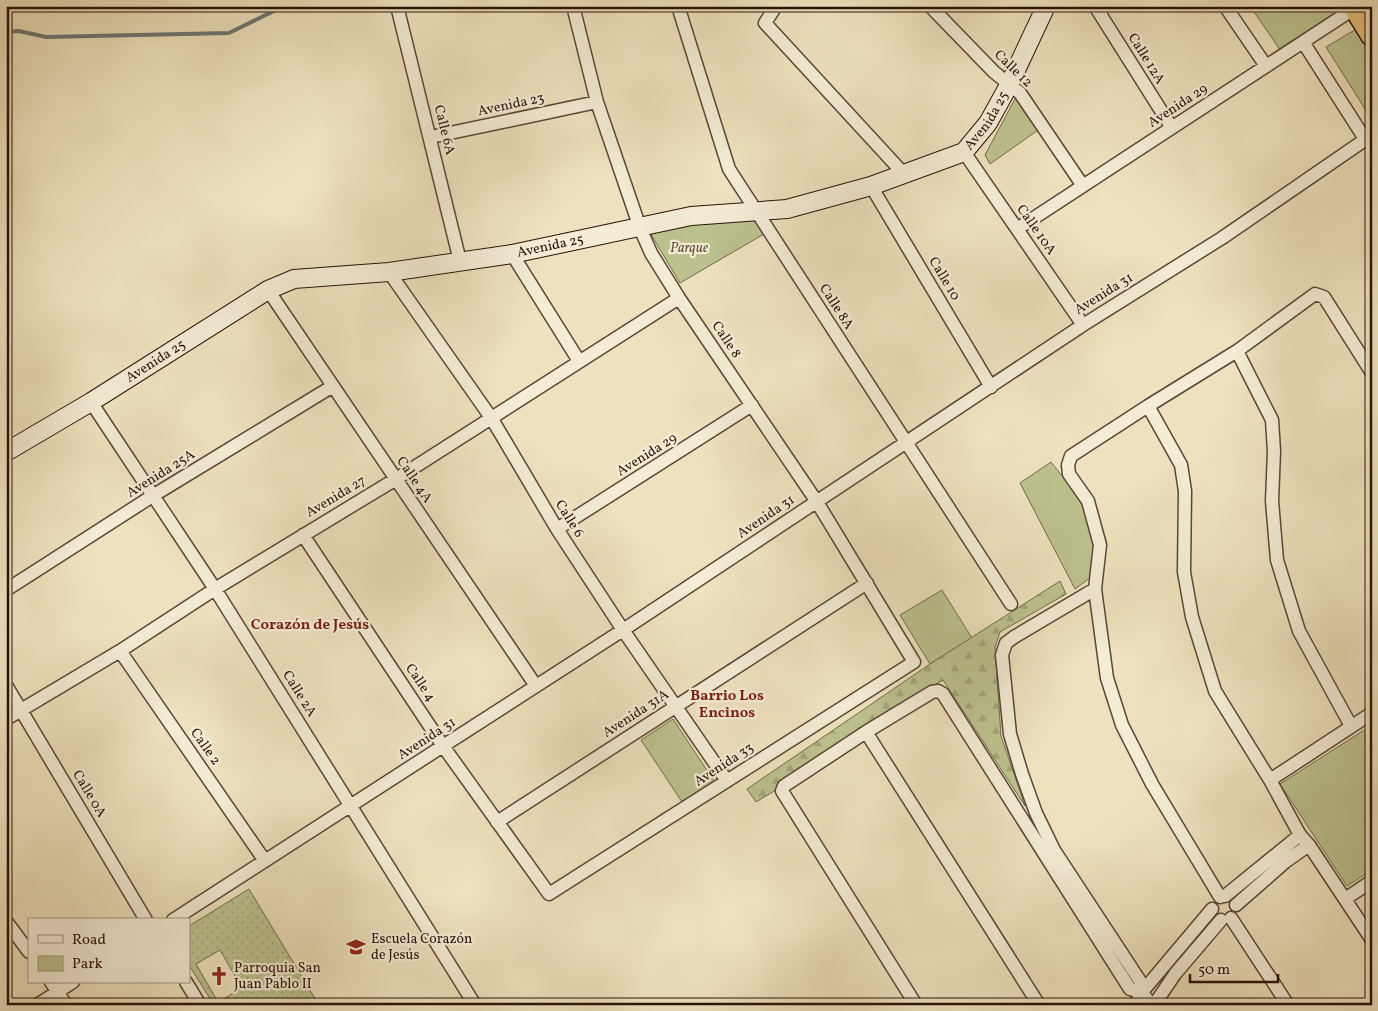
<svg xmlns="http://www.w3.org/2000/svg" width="1378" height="1011" font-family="Vollkorn,serif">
	<defs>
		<pattern id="forest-firs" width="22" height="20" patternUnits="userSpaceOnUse" patternTransform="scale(1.25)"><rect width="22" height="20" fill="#bcc28f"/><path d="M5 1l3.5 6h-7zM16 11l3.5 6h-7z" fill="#a2a67a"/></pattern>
		<pattern id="garden-dots" width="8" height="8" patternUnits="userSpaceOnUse" patternTransform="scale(1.25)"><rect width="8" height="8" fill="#bcc28f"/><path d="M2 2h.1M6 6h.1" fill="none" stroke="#a2a67a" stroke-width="1.8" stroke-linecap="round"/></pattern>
	</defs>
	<rect width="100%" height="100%" fill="#eee2be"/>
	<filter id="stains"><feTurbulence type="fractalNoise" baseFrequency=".004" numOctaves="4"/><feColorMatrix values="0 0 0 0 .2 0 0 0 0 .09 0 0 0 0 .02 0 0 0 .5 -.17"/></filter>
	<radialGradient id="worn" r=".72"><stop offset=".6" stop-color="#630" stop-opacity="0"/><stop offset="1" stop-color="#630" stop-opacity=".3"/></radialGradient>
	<path fill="#bcc28f" stroke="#726a4c" d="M 1250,6 L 1346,6 L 1281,51 Z
		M 1358,28 L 1372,49 L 1372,120 L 1326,47 Z
		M 1016,97 L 1041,128 L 990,164 L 985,155 Z
		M 753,215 L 764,234 L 680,283 L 649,231 Z
		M 1051,462 C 1069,485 1093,513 1096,544 C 1096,554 1094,565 1094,575 L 1075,589 L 1020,483 Z
		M 942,590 L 972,638 L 930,664 L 900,615 Z
		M 673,719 L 714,781 L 682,802 L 641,740 Z
		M 1372,725 L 1372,870 L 1347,886 L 1280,784 Z"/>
	<path fill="url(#forest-firs)" stroke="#726a4c" d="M 1060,581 L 1066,594 L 1000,632 L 995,647 L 1001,736 L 1025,806 L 943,680 L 854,732 L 776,790 L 756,802 L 747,789 L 930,664 Z"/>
	<path fill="url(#garden-dots)" stroke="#726a4c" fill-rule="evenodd" d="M 249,889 L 319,1005 L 214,1005 L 189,965 L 189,926 ZM 220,950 L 242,988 L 218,1002 L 196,964 Z"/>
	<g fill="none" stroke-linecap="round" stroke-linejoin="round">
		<path stroke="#6f7774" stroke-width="4" d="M 308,6 L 312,6
			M 6,32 L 19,31 L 46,37 L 229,33 L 284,6"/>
		<g stroke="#5a4636" stroke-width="15">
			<path id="street" d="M 397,6 L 460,261
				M 678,6 L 729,169 L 1011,604
				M 776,6 L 765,23 L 904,174
				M 930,6 L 994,72 L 1020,93 L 1083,186
				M 1095,6 L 1172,128
				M 1225,6 L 1266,66
				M 1303,42 L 1365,139
				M 431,137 L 597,102
				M 964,152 L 1083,325
				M 871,186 L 991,387
				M 1017,229 L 1355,8
				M 512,254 L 579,361
				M 389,272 L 492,419 L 557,529 L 623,630 L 727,781
				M 268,290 L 536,686
				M 1237,351 L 1272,420 L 1274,451 L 1272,501 L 1277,560 L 1299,631 L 1351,726
				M 91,402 L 215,589 L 475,1005
				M 1148,406 L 1181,465 L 1185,491 L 1184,572 L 1192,617 L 1215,691 L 1270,780 L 1300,835 L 1309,845 L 1372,940
				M 557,529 L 752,405
				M 303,535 L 443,746 L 549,894 L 914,662 L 817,502 L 679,298 L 651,253 L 640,228 L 597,102 L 573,6
				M 1095,589 L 1014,637 L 1006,643 L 1002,655 L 1010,734 L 1022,774 L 1036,813 L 1054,850 L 1140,981 L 1142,992 L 1151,1005
				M 6,590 L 154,495 L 333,386
				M 120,651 L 265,861
				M 6,685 L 146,920
				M 6,719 L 120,651 L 215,589 L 396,479 L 679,298
				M 866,732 L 1039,1005
				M 1270,780 L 1372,713
				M 497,822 L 867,583
				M 1225,896 L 1300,835
				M 1220,897 L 1152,784 L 1122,725 L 1107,678 L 1095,589 L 1100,545 L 1088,501 L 1069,474 L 1068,465 L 1071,456 L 1148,406 L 1237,351 L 1315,294 L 1324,297 L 1372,373
				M 1345,899 L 1372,881
				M 1236,905 L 1285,862 L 1309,845
				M 1231,918 L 1288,1005
				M 173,920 L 623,630 L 1083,325 L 1222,238 L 1372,135
				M 6,921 L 29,952
				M 51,982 L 66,1005
				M 186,982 L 200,1005
				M 37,1005 L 73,982
				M 916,1005 L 782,791 L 784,786 L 866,732 L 932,692 L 938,691 L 943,694 L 1130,989 L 1142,992
				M 1135,1005 L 1142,992 L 1212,909
				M 1154,1005 L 1175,974 L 1221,920"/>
		</g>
		<g stroke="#291209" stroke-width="20">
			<g id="secondary">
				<path id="s1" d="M 6,452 L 91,402 L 268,290 L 294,279 L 389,272 L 512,254 L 691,216 L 787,209 L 871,186 L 964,152 L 988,123 L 1009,85 L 1046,6"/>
			</g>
		</g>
		<g stroke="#291209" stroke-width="25">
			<path id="highway" d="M 1354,6 L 1372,35"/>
		</g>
		<use href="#street" stroke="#f4ecd5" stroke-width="12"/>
		<use href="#secondary" stroke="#f4ecd5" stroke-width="18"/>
		<use href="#highway" stroke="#e7c17f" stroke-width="22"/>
	</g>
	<defs>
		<g id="school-bare" transform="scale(1.5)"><path d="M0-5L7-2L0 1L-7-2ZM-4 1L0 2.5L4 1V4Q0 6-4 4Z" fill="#8f2418" stroke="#f4ecd5" stroke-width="2.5" paint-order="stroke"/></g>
		<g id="church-bare" transform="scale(1.5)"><path d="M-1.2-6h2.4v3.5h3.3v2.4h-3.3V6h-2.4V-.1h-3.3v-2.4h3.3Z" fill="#8f2418" stroke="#f4ecd5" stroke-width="2.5" paint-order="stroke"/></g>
	</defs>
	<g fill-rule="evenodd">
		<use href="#school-bare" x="356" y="947"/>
		<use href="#church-bare" x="219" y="976"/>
	</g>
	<g text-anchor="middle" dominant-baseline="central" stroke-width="4.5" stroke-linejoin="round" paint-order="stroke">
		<g font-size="14" fill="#291209" stroke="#f4ecd5">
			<text transform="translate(1146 59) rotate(58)">Calle 12A</text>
			<text transform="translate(1013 69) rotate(44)">Calle 12</text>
			<text transform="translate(511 105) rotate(-12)">Avenida 23</text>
			<text transform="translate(1178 106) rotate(-33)">Avenida 29</text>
			<text stroke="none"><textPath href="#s1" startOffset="1060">Avenida 25</textPath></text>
			<text transform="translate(444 130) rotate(76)">Calle 6A</text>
			<text transform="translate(1036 230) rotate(55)">Calle 10A</text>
			<text stroke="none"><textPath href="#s1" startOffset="595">Avenida 25</textPath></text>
			<text transform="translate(944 279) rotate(59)">Calle 10</text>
			<text transform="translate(1104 294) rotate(-32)">Avenida 31</text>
			<text transform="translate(836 307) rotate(57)">Calle 8A</text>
			<text transform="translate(726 340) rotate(56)">Calle 8</text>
			<text stroke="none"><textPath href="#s1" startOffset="175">Avenida 25</textPath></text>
			<text transform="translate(647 455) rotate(-32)">Avenida 29</text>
			<text transform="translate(161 474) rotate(-32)">Avenida 25A</text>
			<text transform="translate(414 480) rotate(56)">Calle 4A</text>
			<text transform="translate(336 497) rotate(-31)">Avenida 27</text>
			<text transform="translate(766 517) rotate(-34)">Avenida 31</text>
			<text transform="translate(569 519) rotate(58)">Calle 6</text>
			<text transform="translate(420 683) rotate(56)">Calle 4</text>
			<text transform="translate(299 694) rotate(58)">Calle 2A</text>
			<text transform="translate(636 714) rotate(-33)">Avenida 31A</text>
			<text transform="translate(427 739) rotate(-33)">Avenida 31</text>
			<text transform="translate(205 747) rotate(55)">Calle 2</text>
			<text transform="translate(724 765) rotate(-33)">Avenida 33</text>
			<text transform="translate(89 794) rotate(59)">Calle 0A</text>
		</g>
		<g font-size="14" font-style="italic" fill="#5c5038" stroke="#f4ecd5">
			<text x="689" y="248">Parque</text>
		</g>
		<g font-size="14" fill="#291209" stroke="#f4ecd5" text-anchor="start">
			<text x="371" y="939">Escuela Corazón<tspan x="371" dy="16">de Jesús</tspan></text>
			<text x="234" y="968">Parroquia San<tspan x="234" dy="16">Juan Pablo II</tspan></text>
		</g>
		<g font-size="15" font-weight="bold" fill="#7a1f14" stroke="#f4ecd5">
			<text x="310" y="625">Corazón de Jesús</text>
			<text x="727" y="696">Barrio Los<tspan x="727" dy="17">Encinos</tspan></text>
		</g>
	</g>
	<rect width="1378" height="1011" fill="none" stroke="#eee2be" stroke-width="25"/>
	<rect x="8" y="8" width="1363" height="996" fill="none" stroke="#291209" stroke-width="2.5"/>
	<rect x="12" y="12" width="1353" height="986" fill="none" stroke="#291209"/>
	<rect x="28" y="918" width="162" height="65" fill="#f4ecd5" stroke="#a39583"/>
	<rect x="38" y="935" width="25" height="8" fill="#f4ecd5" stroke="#a39583"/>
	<text x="72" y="944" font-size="15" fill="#291209">Road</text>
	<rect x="38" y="956" width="25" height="15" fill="#bcc28f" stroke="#a39583"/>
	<text x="72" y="968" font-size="15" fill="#291209">Park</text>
	<path d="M1190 974v8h88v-8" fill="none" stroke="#291209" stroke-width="2.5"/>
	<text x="1198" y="974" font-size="15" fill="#291209" stroke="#f4ecd5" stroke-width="4" paint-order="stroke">50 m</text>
	<rect width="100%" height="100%" filter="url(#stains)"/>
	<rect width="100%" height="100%" fill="url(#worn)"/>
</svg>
